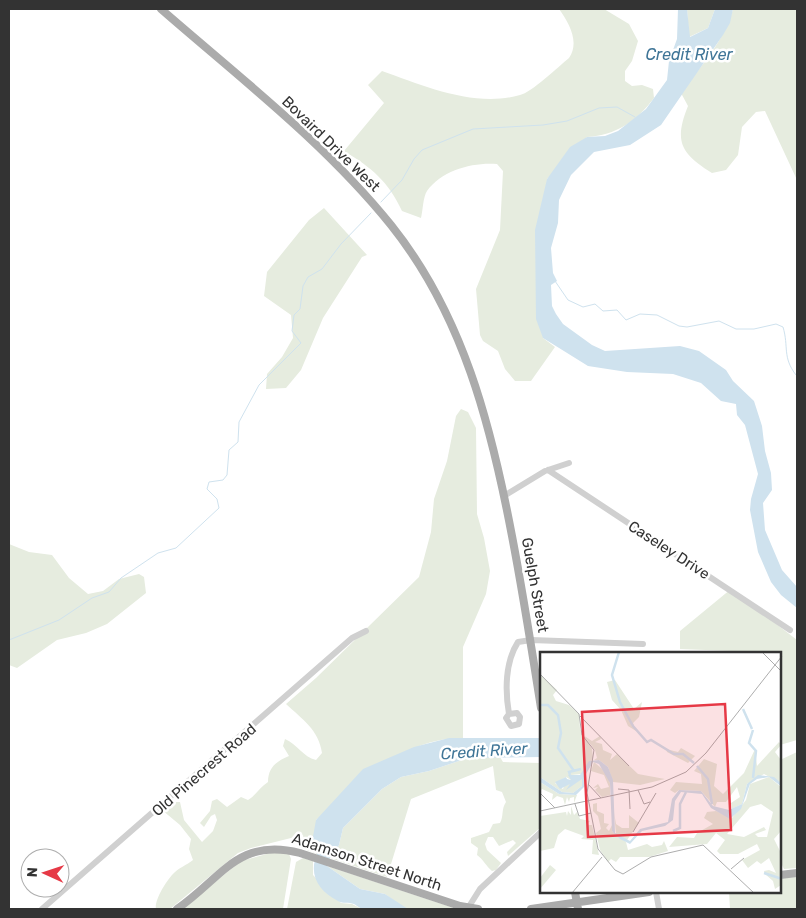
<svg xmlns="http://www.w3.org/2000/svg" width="806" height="918" font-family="Rubik,sans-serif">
	<rect width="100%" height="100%" fill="#fff"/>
	<path fill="#e6ecdf" d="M 559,9 L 604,9 L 629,24 L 638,41 L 632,61 L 625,71 L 625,81 L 632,86 L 642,85 L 653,89 L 654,98 C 636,122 616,135 587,137 L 547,179 L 543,338 L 555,347 L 531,381 L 515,381 L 505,369 L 498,351 L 483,341 L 480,335 L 476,289 L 500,230 L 503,171 L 497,164 C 473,162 442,170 427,191 C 423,197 423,210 421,218 L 402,211 C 388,181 372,168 344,151 L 384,103 L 368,85 L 382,71 C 424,86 475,108 520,95 C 531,93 559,66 569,58 C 580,42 569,23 559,9 Z
		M 687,9 L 715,9 L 708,28 L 689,37 Z
		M 733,9 L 797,9 L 797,180 L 765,111 L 756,112 L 742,127 L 738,155 L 726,170 L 712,173 C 680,153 674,141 688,106 L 681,93 C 700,67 725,40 733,9 Z
		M 324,208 L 367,255 L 362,257 L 323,318 L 301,370 L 286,388 L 266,389 L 267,374 L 282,357 L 293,338 L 291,315 L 264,296 L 267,272 L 309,220 Z
		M 461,409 L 468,412 L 476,428 L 477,514 L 484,538 L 490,571 L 486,594 L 463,647 L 463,738 C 404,737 358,784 316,820 L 317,854 L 306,850 L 303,835 L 251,848 L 238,853 L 170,909 L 156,909 C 154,901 166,881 173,874 C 178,868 187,865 193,860 L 189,849 L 191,839 L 180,825 L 162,810 L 174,802 L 180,802 L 184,820 L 202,842 L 213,831 L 217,820 L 215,814 L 211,816 L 204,827 L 200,823 L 210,811 L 212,801 L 217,799 L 227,807 L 241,797 L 248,800 C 256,795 260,787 268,782 C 268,767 277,761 289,756 L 283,746 L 285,739 C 297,744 303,757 316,760 L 322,753 C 319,730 302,719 286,704 L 316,678 L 419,577 L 431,532 L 434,499 L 447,461 L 456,416 Z
		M 9,544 L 29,552 L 52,555 L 69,578 L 88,594 L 103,591 L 119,579 L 139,574 L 144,577 L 146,593 L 107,624 L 86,633 L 57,640 L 17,668 L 9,665 Z
		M 731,589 L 797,640 L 797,740 L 780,745 L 780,653 L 680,649 L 680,631 Z
		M 797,752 L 797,868 L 784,869 L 780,861 L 780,760 Z
		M 500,757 L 503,762 L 541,763 L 541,827 L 508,856 L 507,852 L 516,843 L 513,840 L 499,846 L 493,837 L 488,837 L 485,844 L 487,850 L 501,863 L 496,870 L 492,871 C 486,866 483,859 477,855 L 478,848 L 471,843 L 471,838 L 489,832 L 493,824 L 500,823 C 504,816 501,809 506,802 L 502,792 L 496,790 L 493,766 L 411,799 L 387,877 L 330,858 L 339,845 L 343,828 L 382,789 L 401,777 L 429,771 L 468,758 Z
		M 274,852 L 289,854 L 291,859 L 283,909 L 182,909 L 241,861 Z
		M 303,858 L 313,861 L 313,875 L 341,903 L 352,904 L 362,909 L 287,909 L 296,862 Z
		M 327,866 L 457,909 L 404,908 L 385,894 L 360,889 Z
		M 797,877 L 797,909 L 730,909 L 729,892 L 780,892 L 780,878 Z"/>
	<path fill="#cfe2ee" d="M 678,9 L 687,9 L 690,37 L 708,28 L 715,9 L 733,9 L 730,23 L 723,35 L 661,125 L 630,145 L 594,152 L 571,175 L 559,200 L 558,223 L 551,248 L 553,273 L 557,281 L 551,285 L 552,306 L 556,314 L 563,324 L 592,345 L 605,351 L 680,346 L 699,351 L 726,370 L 733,381 L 754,401 L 762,426 L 765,451 L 771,473 L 772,490 L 763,503 L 765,530 L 782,570 L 797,587 L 797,608 L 781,595 L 771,582 L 758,552 L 750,510 L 751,499 L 758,474 L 745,425 L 737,415 L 736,404 L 721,401 L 701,383 L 673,374 L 627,372 L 588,366 L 543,338 L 536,319 L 535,230 L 547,179 L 570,147 L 587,137 L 605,136 L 618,131 L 646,109 L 667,80 L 669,61 L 677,39 Z
		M 449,738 L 541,738 L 541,757 L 468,758 L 429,771 L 401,777 L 382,789 L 343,828 L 339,845 L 328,861 L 327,866 L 360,889 L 385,894 L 408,909 C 394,909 378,911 364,909 C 360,909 358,906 354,904 C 349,902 343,904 338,901 C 319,891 308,875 317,854 L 312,842 L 316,820 L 363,769 L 414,747 Z"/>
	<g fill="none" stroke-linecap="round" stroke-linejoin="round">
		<path stroke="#cfe2ee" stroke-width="1" d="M 381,202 L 402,180 L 414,159 L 422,150 L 473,129 L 543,125 L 567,121 L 599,108 L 617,107 L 635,117
			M 555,281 L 568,300 L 583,307 L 595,304 L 603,311 L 617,310 L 626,320 L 640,314 L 657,315 L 679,326 L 687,327 L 719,321 L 736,329 L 754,329 L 776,324 L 783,327 C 789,347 782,357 796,375
			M 9,640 L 59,620 L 92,598 L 109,592 L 121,578 L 158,553 L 176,548 L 219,508 L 217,499 L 207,489 L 209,482 L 223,480 L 227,475 L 229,450 L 238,442 L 239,422 L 259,385 L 301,343 L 292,331 L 294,315 L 300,309 L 303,286 L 308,277 L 322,269 L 341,244 L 371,213"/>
		<path stroke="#d0d0d0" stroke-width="6" d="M 548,470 L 790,630
			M 504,496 L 545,471 L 569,463
			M 509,714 L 517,713 L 520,717 L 519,724 L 511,726 L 506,718 L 509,714 C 505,691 505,662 518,642 L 531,640 L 643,644
			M 656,892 L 659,909
			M 468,908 L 480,889 L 541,832
			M 42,909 L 352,638 L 366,631"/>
		<path stroke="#ababab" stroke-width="8" d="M 161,9 C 240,78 325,143 391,225 C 463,315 491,425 512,536 C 523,593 532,651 541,708
			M 780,875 L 797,873
			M 575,892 L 578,909
			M 177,909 C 222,878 238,837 300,853 L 460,906 L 478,909
			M 531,909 L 649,892"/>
	</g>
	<g text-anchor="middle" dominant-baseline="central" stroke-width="5" stroke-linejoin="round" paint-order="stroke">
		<g font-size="15" fill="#333" stroke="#fff">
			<text transform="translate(331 144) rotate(44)">Bovaird Drive West</text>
			<text transform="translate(669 550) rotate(33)">Caseley Drive</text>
			<text transform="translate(535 585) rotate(80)">Guelph Street</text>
			<text transform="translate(204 770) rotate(-41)">Old Pinecrest Road</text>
			<text transform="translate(367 862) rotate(18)">Adamson Street North</text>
		</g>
		<g font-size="16" font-style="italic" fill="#3f7597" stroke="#fff">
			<text x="689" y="54">Credit River</text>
			<text transform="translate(484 751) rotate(-4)">Credit River</text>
		</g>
	</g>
	<g transform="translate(540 652)">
		<rect width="241" height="241" fill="#fff"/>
		<path d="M 0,22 L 17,38 L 13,43 L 16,49 L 29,53 L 39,62 L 40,77 L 52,97 L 53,106 L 42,122 L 31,123 L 31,128 L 26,125 L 15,131 L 23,137 L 24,134 L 42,126 L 42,134 L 33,141 L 22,140 L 0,125 ZM 75,28 L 94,57 L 102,50 L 99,65 L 93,71 L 96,79 L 88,74 L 81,58 L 72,48 L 67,30 ZM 43,83 L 52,89 L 60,84 L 61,87 L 55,90 L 62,92 L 63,98 L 72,102 L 70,108 L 77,102 L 98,122 L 125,127 L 100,133 L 73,130 L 68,115 L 59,108 L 54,108 L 57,106 L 55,98 ZM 239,90 L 241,93 L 235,100 L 241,108 L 241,131 L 224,122 L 207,132 L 202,152 L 192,157 L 191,151 L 200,145 L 197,135 L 186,150 L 177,150 L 175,155 L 161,139 L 139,138 L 135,141 L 130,138 L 136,130 L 162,132 L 161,122 L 154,119 L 164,107 L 177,112 L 174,134 L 183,142 L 204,121 L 215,97 L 217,114 ZM 141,96 L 155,104 L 148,111 L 127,100 L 126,97 L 138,100 ZM 54,110 L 67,121 L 70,131 L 70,143 L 62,145 L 55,138 L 58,135 L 53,136 L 58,132 L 61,137 L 69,135 L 64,123 L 51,119 ZM 229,125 L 241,135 L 241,179 L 234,187 L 241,201 L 241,233 L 235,237 L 233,229 L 225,222 L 224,219 L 229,218 L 236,221 L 229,206 L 221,212 L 217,209 L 208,216 L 202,208 L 220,198 L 217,192 L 198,202 L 180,202 L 177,199 L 185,188 L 176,181 L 167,192 L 129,195 L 137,185 L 154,186 L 157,181 L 173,172 L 164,166 L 167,160 L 176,159 L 192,166 L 206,148 L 210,132 ZM 221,152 L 233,160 L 227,185 L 218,185 L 215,182 L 226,178 L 224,175 L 204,185 L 187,182 L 210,155 ZM 0,130 L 19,142 L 37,143 L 34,151 L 34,145 L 30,146 L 29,150 L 27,145 L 25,153 L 23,146 L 17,144 L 12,148 L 13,142 L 2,137 L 0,139 ZM 57,151 L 57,159 L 64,162 L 64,171 L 69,172 L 66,176 L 69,179 L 72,173 L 72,179 L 86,190 L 88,198 L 107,192 L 112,195 L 122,193 L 124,189 L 128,199 L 109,205 L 80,205 L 76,210 L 71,207 L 68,210 L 60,198 L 56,181 L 61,177 L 58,164 L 53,159 L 53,152 ZM 31,154 L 34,163 L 37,160 L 40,167 L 50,169 L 46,173 L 52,173 L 59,203 L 52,202 L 53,188 L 41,187 L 44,184 L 25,177 L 18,183 L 14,196 L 0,199 L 0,164 L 26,160 L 27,164 L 28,159 L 31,163 ZM 74,160 L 76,172 L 82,176 L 89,176 L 89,163 L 99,171 L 87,188 L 76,182 ZM 10,213 L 16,218 L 0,237 L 0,226 Z" fill="#e6ecdf" fill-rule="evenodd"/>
		<path d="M 59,108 L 68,115 L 73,128 L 75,181 L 90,189 L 100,177 L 128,170 L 132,147 L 139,138 L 161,139 L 173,154 L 189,158 L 202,152 L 207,132 L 218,123 L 234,125 L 241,131 L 242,135 L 229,125 L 217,127 L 210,132 L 201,157 L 190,167 L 171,156 L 162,142 L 141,140 L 135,149 L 133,168 L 125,174 L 102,179 L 90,192 L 80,187 L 72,179 L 70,131 L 59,112 L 53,110 L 46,122 L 45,134 L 36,143 L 19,142 L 0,130 L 0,125 L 22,140 L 33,141 L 42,134 L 42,127 L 26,138 L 30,132 L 20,137 L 15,130 L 26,125 L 27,127 L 31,128 L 28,123 L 40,123 L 49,109 Z" fill="#cfe2ee"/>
		<path fill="none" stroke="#cfe2ee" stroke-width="2.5" d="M 79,0 L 72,23 L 80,50 L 93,74 L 107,90 L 111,88 L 134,102 L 143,102 L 154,111M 0,53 L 8,53 L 18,63 L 21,81 L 18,96 L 34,119M 203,57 L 212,77M 213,78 L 209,91 L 216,99 L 213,126M 157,114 L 168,127 L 172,152M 30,123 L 29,120 L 41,117M 133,179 L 140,176 L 140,152 L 146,140M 224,221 L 242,227"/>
		<path fill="none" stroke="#adadad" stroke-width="1" d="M 222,0 L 242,20M 0,22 L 39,62 L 42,83 L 54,98 L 47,141 L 58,197 L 75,218 L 83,222 L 111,205 L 163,193 L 214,241M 40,64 L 89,114M 48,132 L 61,146M 78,137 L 89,138 L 90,157M 98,138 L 104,152 L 110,150M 0,141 L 15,156M 35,152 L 39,164 L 51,161M 0,159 L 112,135 L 146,120 L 166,101 L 242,4M 93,180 L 116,141M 191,217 L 204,206M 32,241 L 62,205"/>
		<path fill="#e63946" fill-opacity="0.15" stroke="#e63946" stroke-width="2.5" d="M 185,52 L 191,178 L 48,185 L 42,60 Z"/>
		<rect width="241" height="241" fill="none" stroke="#333" stroke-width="2.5"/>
	</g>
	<rect width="806" height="918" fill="none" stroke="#333333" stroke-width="20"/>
	<g transform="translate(45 873) rotate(273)"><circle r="24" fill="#ffffff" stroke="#adadad"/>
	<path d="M0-4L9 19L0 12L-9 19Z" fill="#e63946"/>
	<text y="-8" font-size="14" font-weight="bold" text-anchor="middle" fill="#333333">N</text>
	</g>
</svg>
